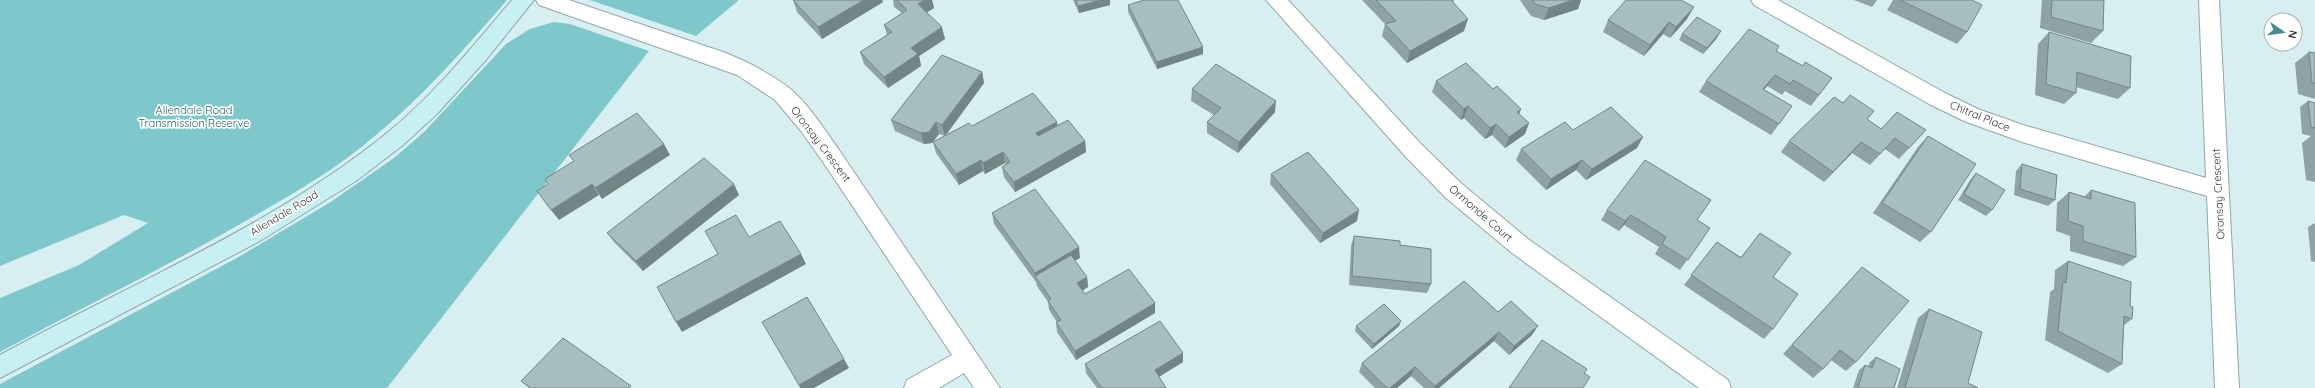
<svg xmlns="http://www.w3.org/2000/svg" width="2315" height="388" font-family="Quicksand,sans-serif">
	<rect width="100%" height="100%" fill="#d7eff0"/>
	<path fill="#7ec8cc" d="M 0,0 L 507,0 C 462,52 418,102 364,145 C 324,177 279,202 235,227 C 158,271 78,310 0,352 L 0,298 L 79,265 L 148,223 L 124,215 L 0,266 Z
		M 590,0 L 739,0 L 696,36 Z
		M 554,22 L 570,24 L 649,51 L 387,388 L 0,388 L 0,384 L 235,259 L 329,203 L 394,158 L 424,132 L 506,44 L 530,29 Z"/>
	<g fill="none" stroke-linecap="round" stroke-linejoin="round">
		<g stroke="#90a6a8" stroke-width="2">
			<path id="street" d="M 536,0 L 569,0 L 726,53 C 748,62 769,73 788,87 C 807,102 825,130 839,150 L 1000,388 L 974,388 L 964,373 L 939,388 L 904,388 L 907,380 L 952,355 L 823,162 L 801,131 L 775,100 L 737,75 L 539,5 Z
				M 1266,0 L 1288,0 L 1421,144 L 1462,184 L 1528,239 L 1728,380 L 1731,388 L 1699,388 L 1512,253 L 1446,198 L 1405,156 Z
				M 1751,0 L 1778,0 L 1945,93 L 1978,109 L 2023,125 L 2206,178 L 2199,0 L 2219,0 L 2239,388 L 2215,388 L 2207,196 L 2022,142 L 1964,121 L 1931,105 L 1754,5 Z"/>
		</g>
		<g stroke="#90a6a8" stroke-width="2">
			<path id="secondary" d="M 512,0 L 534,0 L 485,61 L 437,114 L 402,146 L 356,181 L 260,241 L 0,378 L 0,355 C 130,284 271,227 387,133 C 434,95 473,46 512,0 Z"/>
		</g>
		<use href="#street" fill="#fff" fill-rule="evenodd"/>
		<use href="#secondary" fill="#c7f0f2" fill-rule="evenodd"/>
	</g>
	<path fill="#8fa3a4" d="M 793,0 L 882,0 L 883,2 L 822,39 L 797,12 Z
		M 893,0 L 932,0 L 934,8 L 927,12 L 945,39 L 919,56 L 921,66 L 888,88 L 864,64 L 860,52 L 887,35 L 884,25 L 902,13 L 894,7 Z
		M 1073,0 L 1110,0 L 1110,5 L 1079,13 Z
		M 1362,0 L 1426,0 L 1427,1 L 1427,0 L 1454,0 L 1453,3 L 1464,31 L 1407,63 L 1382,36 L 1385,24 Z
		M 1520,0 L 1581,0 L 1578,9 L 1544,20 L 1531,16 Z
		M 1854,0 L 1877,0 L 1872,7 Z
		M 1893,0 L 1972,0 L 1967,32 L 1957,44 L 1887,10 Z
		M 2042,0 L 2104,0 L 2103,31 L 2091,43 L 2040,28 Z
		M 1128,5 L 1203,47 L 1203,54 L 1157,69 L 1128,12 Z
		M 1687,19 L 1670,38 L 1663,34 L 1644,56 L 1603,32 L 1608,20 Z
		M 2049,32 L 2130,88 L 2118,99 L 2076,87 L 2076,93 L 2064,104 L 2035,95 L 2038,44 Z
		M 1682,34 L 1717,38 L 1703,54 L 1679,40 Z
		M 1776,51 L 1803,66 L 1832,78 L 1811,106 L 1785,91 L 1782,95 L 1767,86 L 1764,90 L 1792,106 L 1771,135 L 1699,92 L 1706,81 Z
		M 2309,52 L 2315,53 L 2315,99 L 2298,94 L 2295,63 Z
		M 982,72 L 984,83 L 946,135 L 972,126 L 1057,125 L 1085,141 L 1086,152 L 1015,192 L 1004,177 L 1002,167 L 1006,164 L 1005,163 L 985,174 L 983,171 L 959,185 L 936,153 L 933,142 L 945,136 L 939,134 L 932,143 L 924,144 L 895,131 L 891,120 Z
		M 1436,81 L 1493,89 L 1519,114 L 1525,134 L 1505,148 L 1492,135 L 1485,139 L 1464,118 L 1461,120 L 1432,92 Z
		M 1192,89 L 1275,112 L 1238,153 L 1207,133 L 1207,122 L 1214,115 L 1191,101 Z
		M 2308,101 L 2315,103 L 2315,182 L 2306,180 L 2302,143 L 2311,136 L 2302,134 L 2300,107 Z
		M 1843,103 L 1874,111 L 1867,119 L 1881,129 L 1926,130 L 1899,159 L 1885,149 L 1870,165 L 1852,153 L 1824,182 L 1781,152 L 1789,141 Z
		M 1573,130 L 1637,148 L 1586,180 L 1576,170 L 1546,190 L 1516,160 L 1521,149 Z
		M 1928,136 L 1931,232 L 1920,242 L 1873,213 L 1918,147 Z
		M 2022,164 L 2055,200 L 2048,206 L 2014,195 L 2016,171 Z
		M 1976,173 L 1992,210 L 1986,216 L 1958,200 L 1970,180 Z
		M 1271,174 L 1357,221 L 1320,243 L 1270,184 Z
		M 2091,190 L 2136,257 L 2123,266 L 2070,251 L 2070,236 L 2056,231 L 2057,203 L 2069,192 L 2084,197 Z
		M 739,195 L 643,271 L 615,243 L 607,233 Z
		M 1607,210 L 1697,220 L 1710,228 L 1680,270 L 1655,254 L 1659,247 L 1624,225 L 1619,231 L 1601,220 Z
		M 992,213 L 1080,258 L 1075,260 L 1087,277 L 1088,287 L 1082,291 L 1085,294 L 1155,303 L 1155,313 L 1076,360 L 1057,332 L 1056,322 L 1057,322 L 1049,310 L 1048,302 L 1037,286 L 1036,282 L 994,224 Z
		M 2315,223 L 2315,262 L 2311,261 L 2308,227 Z
		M 1760,233 L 1773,277 L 1773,329 L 1764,339 L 1684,285 L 1717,242 L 1741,257 Z
		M 1354,236 L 1400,245 L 1431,284 L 1427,293 L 1349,285 L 1351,246 Z
		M 2068,261 L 2130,306 L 2132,319 L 2124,325 L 2122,364 L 2108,373 L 2045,340 L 2050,292 L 2054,289 L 2055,270 Z
		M 1862,267 L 1856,362 L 1846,371 L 1831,360 L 1823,369 L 1813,378 L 1783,354 Z
		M 1929,309 L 1968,383 L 1978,388 L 1897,388 L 1918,318 Z
		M 1498,312 L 1532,335 L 1509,355 L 1494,341 L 1439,388 L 1424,388 L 1411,376 L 1397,388 L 1375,388 L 1359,372 L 1362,363 Z
		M 1356,326 L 1399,326 L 1372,349 L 1355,331 Z
		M 1183,353 L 1183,362 L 1159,377 L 1166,388 L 1097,388 L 1086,373 L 1085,364 Z
		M 1876,357 L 1894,388 L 1853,388 L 1859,370 L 1865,365 L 1868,367 L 1870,362 Z
		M 521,381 L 633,388 L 529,388 Z"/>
	<path fill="#748586" d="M 864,0 L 882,0 L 883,2 L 822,39 L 818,27 Z
		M 925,0 L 932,0 L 934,8 L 921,16 L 918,4 Z
		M 1101,0 L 1110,0 L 1110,5 L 1079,13 L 1078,6 Z
		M 1573,0 L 1581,0 L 1578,9 L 1544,20 L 1549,8 Z
		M 1694,7 L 1687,19 L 1670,38 L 1676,27 Z
		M 1468,19 L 1464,31 L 1407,63 L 1410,51 Z
		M 1669,22 L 1663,34 L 1644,56 L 1650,45 Z
		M 942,27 L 945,39 L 919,56 L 921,66 L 888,88 L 884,77 L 911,48 Z
		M 1721,31 L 1717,38 L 1703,54 L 1707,48 Z
		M 1203,47 L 1203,54 L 1157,69 L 1157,62 Z
		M 982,72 L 984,83 L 945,136 L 942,125 Z
		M 1775,75 L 1767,86 L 1755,100 L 1763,89 Z
		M 1276,101 L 1275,112 L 1238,153 L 1239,142 Z
		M 1468,106 L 1464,118 L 1461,120 L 1464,109 Z
		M 1521,109 L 1517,120 L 1517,112 Z
		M 936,122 L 939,134 L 932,143 L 924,144 L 921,133 Z
		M 1057,122 L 1058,133 L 1038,144 L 1036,133 Z
		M 1529,123 L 1525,134 L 1505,148 L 1509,137 Z
		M 1496,124 L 1492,135 L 1485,139 L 1490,128 Z
		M 1643,137 L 1637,148 L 1586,180 L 1592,169 Z
		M 1085,141 L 1086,152 L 1015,192 L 1014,182 Z
		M 1861,142 L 1852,153 L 1824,182 L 1833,172 Z
		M 664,144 L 670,155 L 602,199 L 595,188 Z
		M 1003,152 L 1005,163 L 985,174 L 983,163 Z
		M 981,160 L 983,171 L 959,185 L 956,174 Z
		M 1582,160 L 1576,170 L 1546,190 L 1551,179 Z
		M 592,184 L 599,195 L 559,220 L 551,210 Z
		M 734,184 L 739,195 L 643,271 L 636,261 Z
		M 1359,210 L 1357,221 L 1320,243 L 1323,233 Z
		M 1631,215 L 1624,225 L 1619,231 L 1625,221 Z
		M 1079,247 L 1080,258 L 1039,281 L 1036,277 L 1035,273 Z
		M 801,254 L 806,264 L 682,332 L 676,322 Z
		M 1087,277 L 1088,287 L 1078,293 L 1077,283 Z
		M 1155,303 L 1155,313 L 1076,360 L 1075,351 Z
		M 1401,321 L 1399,326 L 1372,349 L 1374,344 Z
		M 1538,326 L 1532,335 L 1509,355 L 1514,346 Z
		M 1499,332 L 1494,341 L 1439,388 L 1434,388 L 1435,386 Z
		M 1183,353 L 1183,362 L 1155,379 L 1155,370 Z
		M 844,359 L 849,368 L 814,388 L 800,388 L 799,385 Z
		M 1415,367 L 1411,376 L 1397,388 L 1390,388 Z"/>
	<path fill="#a6bebf" stroke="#748586" d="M 793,0 L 864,0 L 818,27 Z
		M 897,0 L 925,0 L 918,4 L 942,27 L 911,48 L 918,54 L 884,77 L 860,52 L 892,32 L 884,25 L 907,10 Z
		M 1076,0 L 1101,0 L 1078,6 Z
		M 1144,0 L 1178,0 L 1203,47 L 1157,62 L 1128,5 Z
		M 1376,0 L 1426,0 L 1427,1 L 1427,0 L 1453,0 L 1452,1 L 1468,19 L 1410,51 L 1385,24 L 1396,21 Z
		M 1533,0 L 1573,0 L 1549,8 L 1535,4 Z
		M 1626,0 L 1681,0 L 1694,7 L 1676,27 L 1669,22 L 1650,45 L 1608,20 Z
		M 1900,0 L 1972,0 L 1982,5 L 1967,32 Z
		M 2052,0 L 2104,0 L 2103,31 L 2051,17 Z
		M 1697,17 L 1721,31 L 1707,48 L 1682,34 Z
		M 1749,29 L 1779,46 L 1776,51 L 1803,66 L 1805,62 L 1832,78 L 1819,95 L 1793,80 L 1790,84 L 1775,75 L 1763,89 L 1792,106 L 1779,124 L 1706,81 Z
		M 2049,32 L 2131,56 L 2130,88 L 2077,72 L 2076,93 L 2046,84 Z
		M 2309,52 L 2315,53 L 2315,83 L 2312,83 Z
		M 942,55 L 982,72 L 942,125 L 936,122 L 929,132 L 921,133 L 891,120 Z
		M 1466,63 L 1493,89 L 1497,86 L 1521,109 L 1517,112 L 1529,123 L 1509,137 L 1496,124 L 1490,128 L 1468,106 L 1464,109 L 1436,81 Z
		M 1216,64 L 1276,101 L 1239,142 L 1207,122 L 1221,108 L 1192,89 Z
		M 1033,93 L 1057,122 L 1036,133 L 1038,136 L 1068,120 L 1085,141 L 1014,182 L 1002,167 L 1010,162 L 1003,152 L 983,163 L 981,160 L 956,174 L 933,142 L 969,123 L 972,126 Z
		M 1850,95 L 1874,111 L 1867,119 L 1881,129 L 1897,112 L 1926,130 L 1909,148 L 1895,138 L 1880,154 L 1861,142 L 1833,172 L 1789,141 L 1834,97 L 1843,103 Z
		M 2308,101 L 2315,103 L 2315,128 L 2311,127 Z
		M 1611,107 L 1643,137 L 1592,169 L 1582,160 L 1551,179 L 1521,149 L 1565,122 L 1573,130 Z
		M 637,113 L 664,144 L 595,188 L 592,184 L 551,210 L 537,191 L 548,184 L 545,179 L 574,161 L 569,155 Z
		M 1928,136 L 1976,164 L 1931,232 L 1882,203 Z
		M 1308,152 L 1359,210 L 1323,233 L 1271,174 Z
		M 704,158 L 734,184 L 636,261 L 607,233 Z
		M 1645,160 L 1711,200 L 1697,220 L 1710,228 L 1688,260 L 1662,244 L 1666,237 L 1631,215 L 1625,221 L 1607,210 Z
		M 2022,164 L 2057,175 L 2055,200 L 2020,189 Z
		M 1976,173 L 2005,190 L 1992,210 L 1964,194 Z
		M 1035,189 L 1079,247 L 1035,273 L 992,213 Z
		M 2091,190 L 2135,203 L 2136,257 L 2083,241 L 2083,226 L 2068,221 L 2069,192 L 2091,199 Z
		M 736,215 L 749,237 L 780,221 L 801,254 L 676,322 L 657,287 L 718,254 L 705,231 Z
		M 1760,233 L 1791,253 L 1773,277 L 1798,294 L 1773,329 L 1691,275 L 1717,242 L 1741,258 Z
		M 1354,236 L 1400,241 L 1400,245 L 1431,249 L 1431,284 L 1352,276 Z
		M 1071,255 L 1087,277 L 1077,283 L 1085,294 L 1129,269 L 1155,303 L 1075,351 L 1056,322 L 1061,320 L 1048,301 L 1051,299 L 1035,276 Z
		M 2068,261 L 2131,282 L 2130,306 L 2133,307 L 2132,319 L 2124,316 L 2122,364 L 2058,331 L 2063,282 L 2066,283 Z
		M 1862,267 L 1909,301 L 1856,362 L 1840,350 L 1823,369 L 1792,345 Z
		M 1464,281 L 1498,312 L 1511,301 L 1538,326 L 1514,346 L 1499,332 L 1435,386 L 1415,367 L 1390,388 L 1387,388 L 1362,363 Z
		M 807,297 L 844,359 L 799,385 L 762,322 Z
		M 1384,304 L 1401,321 L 1374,344 L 1356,326 Z
		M 1929,309 L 1982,332 L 1968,383 L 1978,388 L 1905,388 Z
		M 1160,321 L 1183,353 L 1155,370 L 1166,388 L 1102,388 L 1085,364 Z
		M 563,338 L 631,386 L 629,388 L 531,388 L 521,381 Z
		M 1542,340 L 1587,369 L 1584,373 L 1590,377 L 1583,388 L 1509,388 Z
		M 1876,357 L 1900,369 L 1894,388 L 1858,388 L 1865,365 L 1872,368 Z"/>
	<g text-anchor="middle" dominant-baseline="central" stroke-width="3.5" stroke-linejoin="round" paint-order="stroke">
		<g font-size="11" fill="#266265" stroke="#fff">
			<text x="194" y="110">Allendale Road<tspan x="194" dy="13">Transmission Reserve</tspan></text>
		</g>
		<g font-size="11" fill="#2c3535" stroke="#fff">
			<text transform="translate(1980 116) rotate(22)">Chitral Place</text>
			<text transform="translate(821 144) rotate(53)">Oronsay Crescent</text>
			<text transform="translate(2218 194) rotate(-93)">Oronsay Crescent</text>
			<text transform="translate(284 213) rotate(-31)">Allendale Road</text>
			<text transform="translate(1481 213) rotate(41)">Ormonde Court</text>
		</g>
	</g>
	<g transform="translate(2283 32) rotate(103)"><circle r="19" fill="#ffffff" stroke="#abaeae"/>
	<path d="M0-3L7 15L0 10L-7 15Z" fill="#448c90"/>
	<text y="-6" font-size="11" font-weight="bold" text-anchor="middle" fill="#2c3535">N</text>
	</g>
</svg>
